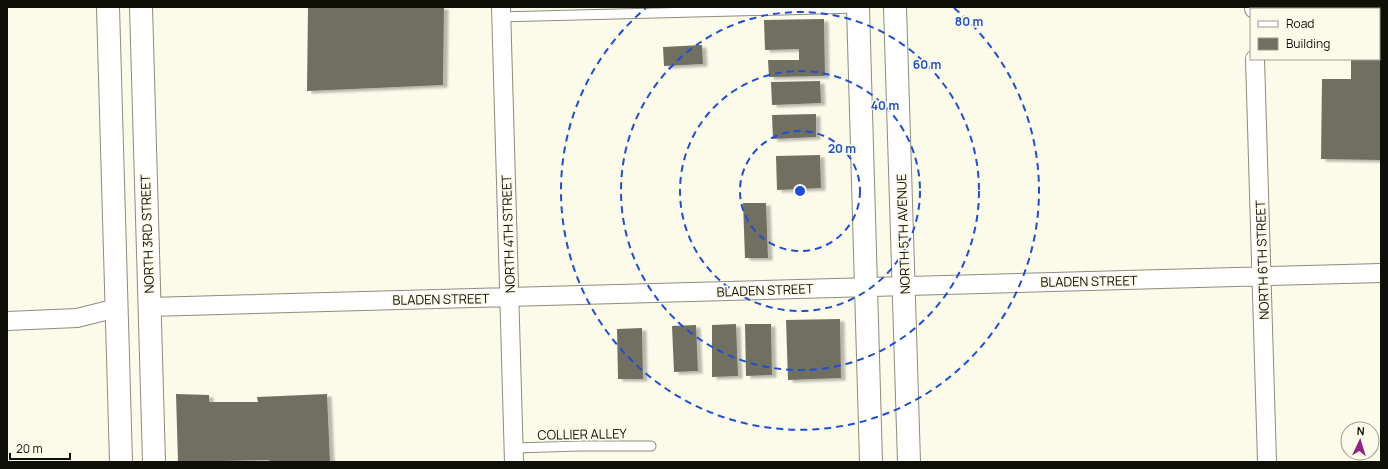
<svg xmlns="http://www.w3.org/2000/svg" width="1388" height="469" font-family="Manrope,sans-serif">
	<defs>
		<filter id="shadow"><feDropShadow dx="4.5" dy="2.5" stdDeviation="1" flood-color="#0004"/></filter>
	</defs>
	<rect width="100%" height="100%" fill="#fcfae9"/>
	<path fill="#717061" filter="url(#shadow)" d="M 308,7 L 444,7 L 443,85 L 307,91 Z
		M 824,19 L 825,76 L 769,77 L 768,60 L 799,60 L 799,49 L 765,50 L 764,20 Z
		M 1379,43 L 1381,43 L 1381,160 L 1321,159 L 1322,79 L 1351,79 L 1351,59 L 1379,59 Z
		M 702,45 L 703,64 L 664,66 L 663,47 Z
		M 820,81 L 821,103 L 772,105 L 771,82 Z
		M 816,114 L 816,137 L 773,139 L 772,115 Z
		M 820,155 L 821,188 L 777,190 L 776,156 Z
		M 743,203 L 766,203 L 768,258 L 745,258 Z
		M 840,319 L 841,378 L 788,380 L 786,320 Z
		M 736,324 L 738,376 L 712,377 L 712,325 Z
		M 745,324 L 771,324 L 772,375 L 746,376 Z
		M 696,325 L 698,371 L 674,372 L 672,326 Z
		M 642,328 L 643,379 L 618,379 L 617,329 Z
		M 176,394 L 209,395 L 209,402 L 258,402 L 257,397 L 327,394 L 330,462 L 270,462 L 269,460 L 178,462 Z"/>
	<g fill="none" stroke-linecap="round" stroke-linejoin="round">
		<g stroke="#8e8c7d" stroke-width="11">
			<path id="service" d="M 501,17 L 858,8
				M 514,448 L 580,446 L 651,446"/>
		</g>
		<g stroke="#8e8c7d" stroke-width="20">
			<path id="minor" d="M 501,7 L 514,462
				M 1254,7 L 1254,9
				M 1255,59 L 1267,462
				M 149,307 L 1381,273
				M 7,321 L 77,318 L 117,308"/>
		</g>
		<g stroke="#8e8c7d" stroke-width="24">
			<path id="tertiary" d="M 858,7 L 871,462
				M 895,7 L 909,462"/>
		</g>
		<g stroke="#8e8c7d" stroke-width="24">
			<path id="primary" d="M 108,7 L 121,462
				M 141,7 L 154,462"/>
		</g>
		<use href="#service" stroke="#fff" stroke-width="9"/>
		<use href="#minor" stroke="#fff" stroke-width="18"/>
		<use href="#tertiary" stroke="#fff" stroke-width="22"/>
		<use href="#primary" stroke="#fff" stroke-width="22"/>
	</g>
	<g fill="none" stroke="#1d4ed8" stroke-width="2" stroke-dasharray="7 5">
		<circle cx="800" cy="191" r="60"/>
		<circle cx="800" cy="191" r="120"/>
		<circle cx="800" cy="191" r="179"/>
		<path d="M954 8A239 239 0 1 1 646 8"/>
	</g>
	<g text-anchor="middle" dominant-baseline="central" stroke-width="3.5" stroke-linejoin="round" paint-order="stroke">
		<g font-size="13" fill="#0f0f09" stroke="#fcfae9">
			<text transform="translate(147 234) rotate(-92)">NORTH 3RD STREET</text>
			<text transform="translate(508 234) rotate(-92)">NORTH 4TH STREET</text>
			<text transform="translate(903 234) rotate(-92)">NORTH 5TH AVENUE</text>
			<text transform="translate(1262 260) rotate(-92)">NORTH 6TH STREET</text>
			<text transform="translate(1089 281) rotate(-1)">BLADEN STREET</text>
			<text transform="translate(765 290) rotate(-2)">BLADEN STREET</text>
			<text transform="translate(441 299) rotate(-1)">BLADEN STREET</text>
			<text transform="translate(582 434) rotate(-1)">COLLIER ALLEY</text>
		</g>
	</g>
	<circle cx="800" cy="191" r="6" fill="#1d4ed8" stroke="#fcfae9" stroke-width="2"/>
	<g font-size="12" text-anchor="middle" font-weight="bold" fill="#1d4ed8" stroke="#fcfae9" stroke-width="3.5" stroke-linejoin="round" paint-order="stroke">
		<text x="969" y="26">80 m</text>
		<text x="927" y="69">60 m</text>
		<text x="885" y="110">40 m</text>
		<text x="842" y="153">20 m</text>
	</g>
	<rect width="1388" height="469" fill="none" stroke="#0f0f09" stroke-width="16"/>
	<rect x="1250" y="8" width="130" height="52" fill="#fcfae9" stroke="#9d9c8f"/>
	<rect x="1258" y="21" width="20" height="6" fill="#ffffff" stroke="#9d9c8f"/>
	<text x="1286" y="28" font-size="12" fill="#0f0f09">Road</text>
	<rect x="1258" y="38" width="20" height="12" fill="#717061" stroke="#9d9c8f"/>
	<text x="1286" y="48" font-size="12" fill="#0f0f09">Building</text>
	<g transform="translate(1360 441) rotate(4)"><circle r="19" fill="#fcfae9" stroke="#9d9c8f"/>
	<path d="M0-3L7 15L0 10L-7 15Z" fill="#932383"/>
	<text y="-6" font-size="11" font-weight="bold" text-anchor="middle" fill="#0f0f09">N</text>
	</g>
	<path d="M10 453v6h60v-6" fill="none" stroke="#0f0f09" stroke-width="2"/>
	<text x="16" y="453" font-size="12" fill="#0f0f09" stroke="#fcfae9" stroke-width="3" paint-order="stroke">20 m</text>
</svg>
